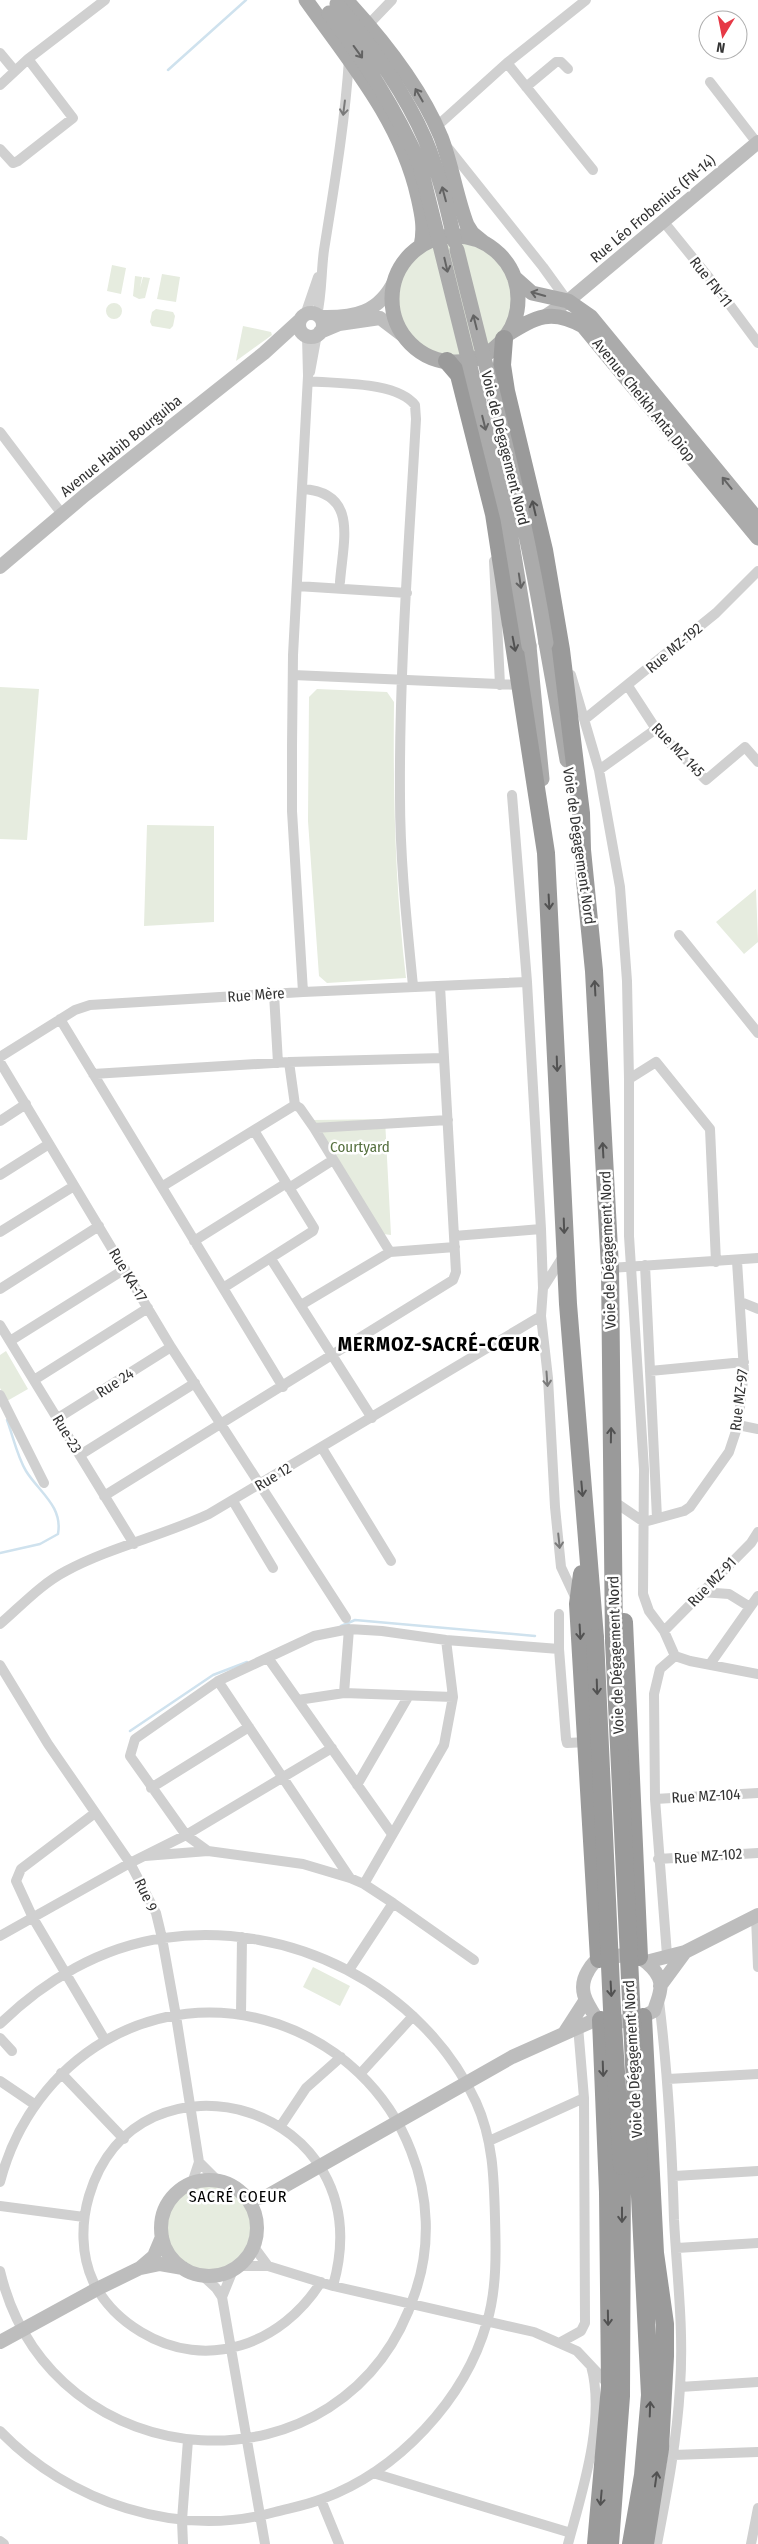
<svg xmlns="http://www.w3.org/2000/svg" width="758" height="2544" font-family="'Fira Sans Condensed',sans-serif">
	<rect width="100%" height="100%" fill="#fff"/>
	<path fill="#e6ecdf" d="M398 300a57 57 0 1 1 114 0a57 57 0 1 1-114 0Z
		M 112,265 L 126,268 L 121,294 L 107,291 Z
		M 162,274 L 180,277 L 176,302 L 157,299 Z
		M 135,276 L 142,277 L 140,288 L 143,277 L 150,278 L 145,298 L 139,299 L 133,296 Z
		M106 311a8 8 0 1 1 16 0a8 8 0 1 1-16 0Z
		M 156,309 L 173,312 L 175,316 L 173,326 L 170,329 L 152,326 L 150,322 L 152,312 Z
		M 243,326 L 271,332 L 272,335 L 236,361 Z
		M 0,687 L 39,689 L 27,840 L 0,839 Z
		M 317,689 L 387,692 L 394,702 C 393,795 395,886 406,978 L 327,983 L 319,976 L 308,821 L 309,697 Z
		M 147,825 L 214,826 L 214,922 L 144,926 Z
		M 756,889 L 758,942 L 744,954 L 716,922 Z
		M 385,1119 L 391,1235 L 383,1234 L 313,1120 Z
		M 6,1351 L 28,1389 L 7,1401 L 0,1388 L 0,1355 Z
		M 313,1967 L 350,1986 L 340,2006 L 303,1987 Z
		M165 2227a44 44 0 1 1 88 0a44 44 0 1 1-88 0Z"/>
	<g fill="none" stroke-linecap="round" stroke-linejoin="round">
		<path stroke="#cfe2ee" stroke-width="2.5" d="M 168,70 L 246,0
			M 0,1553 L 40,1544 L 58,1534 C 63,1506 39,1492 26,1471 C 17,1456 13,1436 7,1420
			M 341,1626 L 355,1620 L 535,1636
			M 130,1731 L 213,1675 L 247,1662"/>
		<path stroke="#d0d0d0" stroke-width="10" d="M 368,25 L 392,0
			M 0,53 L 15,71
			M 507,63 L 593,170
			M 710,82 L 757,143
			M 0,85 L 28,59 L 105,0
			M 526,87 L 556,62 L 561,62 L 568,69
			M 436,127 L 507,63 L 586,0
			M 0,149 L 13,163 L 18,161 L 73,118 L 28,59
			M 449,149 L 543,267 L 569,303
			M 663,221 L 715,285 L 758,343
			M 305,315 L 318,277
			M 317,315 C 322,294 321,272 324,250 C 334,187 345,123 349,59
			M 310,372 L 317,334
			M 308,381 C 337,384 396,381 415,405 L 416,419 C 409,545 399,671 400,797 C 400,861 407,924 413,986
			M 0,432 L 62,514
			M 302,489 C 359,492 343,541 340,582
			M 494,561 L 500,685
			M 297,586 L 407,593
			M 293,675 L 522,685
			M 571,675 L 599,770 L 620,887 L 627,981 L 629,1079 L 629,1236 L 644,1469 L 643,1594 L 649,1611 L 664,1631 L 675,1656 L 690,1661 L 758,1674
			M 628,686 L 656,729 L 706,780 L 745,747 L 758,762
			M 585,719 L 716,613 L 758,571
			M 599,770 L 656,729
			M 512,795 L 527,982 L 541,1229 L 543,1288 L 541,1316 L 548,1378 L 555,1507 L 561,1567 L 576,1599
			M 679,935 L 758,1033
			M 303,992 L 292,811 L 292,746 L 293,655 L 308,376 L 307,336
			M 274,994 L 278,1063
			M 60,1019 L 283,1387
			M 0,1057 L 75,1010 L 90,1005 L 303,992 L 527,982
			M 0,1062 L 171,1347 L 346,1618
			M 93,1074 L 289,1062 L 443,1058
			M 629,1079 L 656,1062 L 710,1129 L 716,1262
			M 295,1105 L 300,1108 L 314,1128 L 390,1252
			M 0,1121 L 26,1104
			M 314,1128 L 448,1120
			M 0,1175 L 49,1144
			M 163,1186 L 295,1105 L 289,1062
			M 289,1188 L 333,1160
			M 0,1232 L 74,1186
			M 454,1236 L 541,1229
			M 194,1241 L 285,1184
			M 271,1259 L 372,1418
			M 645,1265 L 657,1518
			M 610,1268 L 758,1258
			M 223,1288 L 313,1231 L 314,1228 L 255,1132
			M 543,1288 L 564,1255
			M 0,1289 L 99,1226
			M 741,1302 L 758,1309
			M 301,1305 L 390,1252 L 455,1247
			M 0,1325 L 134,1544
			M 10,1341 L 125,1269
			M 650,1371 L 744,1362
			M 34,1380 L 148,1308
			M 0,1395 L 44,1483
			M 58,1418 L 171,1347
			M 738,1425 L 758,1429
			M 322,1448 L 391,1561
			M 80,1455 L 195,1383
			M 104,1496 L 453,1280 L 456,1272 L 440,986
			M 233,1501 L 273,1568
			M 619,1505 L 644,1522 L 684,1511 L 690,1507 L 729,1452 L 738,1425 L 744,1371 L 737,1261
			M 701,1592 L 729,1594 L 750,1607
			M 559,1614 L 559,1649 L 566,1739 L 567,1743 L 587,1742
			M 0,1624 C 21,1606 41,1584 66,1571 C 111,1547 162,1536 209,1514 L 541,1316
			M 664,1631 L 751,1543 L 758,1532
			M 268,1658 L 392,1834
			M 710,1664 L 758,1596
			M 0,1665 L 48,1744 L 130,1863 L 156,1913 L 162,1938 L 176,2016 L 199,2162 L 192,2183
			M 218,1681 L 350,1878
			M 344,1693 L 349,1629
			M 298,1700 L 344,1693 L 453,1697
			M 357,1785 L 408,1697
			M 151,1788 L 249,1727
			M 655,1799 L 758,1793
			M 95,1813 L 21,1869 L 16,1881 L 33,1918 L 105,2040
			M 145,1856 L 208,1851
			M 658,1859 L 758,1853
			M 364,1884 L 444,1745 L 453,1697 L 446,1640
			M 756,1917 L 758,1967
			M 0,1936 L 130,1863 L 186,1835 L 332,1748
			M 667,1955 L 655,1799 L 654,1694 L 660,1669 L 675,1656
			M 474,1960 L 393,1903 L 364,1884 L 350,1878 L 303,1864 L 208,1851 L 186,1835 L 130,1756 L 135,1739 L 218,1681 L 314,1636 L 349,1629 L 382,1631 L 446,1640 L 559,1649
			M 349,1970 L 393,1903
			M 241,2015 L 242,1937
			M 0,2024 C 45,1980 101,1947 164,1938 C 289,1920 422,1986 476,2102 C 493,2139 494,2178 495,2218 C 496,2251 497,2289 487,2322 C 465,2400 398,2471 322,2499 C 307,2505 290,2508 275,2512 C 178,2539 68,2502 0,2431
			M 0,2038 L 12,2051
			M 61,2073 L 124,2139
			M 360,2074 L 413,2016
			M 668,2079 L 758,2074
			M 0,2081 L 34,2104
			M 280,2127 L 306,2088 L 341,2057
			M 489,2141 L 584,2098
			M 199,2162 L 217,2180
			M 674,2176 L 758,2171
			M 0,2182 C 32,2059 154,1982 278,2024 C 339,2045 388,2091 411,2151 C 429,2196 431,2247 415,2293 C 347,2502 51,2484 0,2271
			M 0,2206 L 84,2217
			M 254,2247 L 268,2266
			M 677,2248 L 758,2243
			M 239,2266 L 268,2266 L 333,2286 L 534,2332 L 577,2351 L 609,2385
			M 202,2275 L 216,2288 L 222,2297 L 265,2544
			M 321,2282 C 282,2344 207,2372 141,2332 C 121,2320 103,2302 93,2281 C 81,2255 81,2223 89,2196 C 136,2036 385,2103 333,2286
			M 222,2297 L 233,2270
			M 561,2342 L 581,2331 L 585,2323 L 584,2098 L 578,2026
			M 680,2387 L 758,2382
			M 673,2455 L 758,2452
			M 373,2473 L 571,2533
			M 321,2500 L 339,2544
			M 0,2541 L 4,2544
			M 183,2544 L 182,2520 L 188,2440
			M 568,2544 C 582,2492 606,2419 591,2366
			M 657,2544 C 667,2492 677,2440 680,2387 C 684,2330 677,2276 674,2220 C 672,2147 668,2074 659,2001
			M 751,2544 L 758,2508"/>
		<path stroke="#bdbdbd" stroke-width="14" d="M299 325a12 12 0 1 1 24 0a12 12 0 1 1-24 0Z
			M 547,315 L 568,301 L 758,142
			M 320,317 C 355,318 379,313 395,280
			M 320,332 L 339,324 L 380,318 L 405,337
			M 0,567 L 85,495 L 264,353 L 299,321
			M 630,1954 C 645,1958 664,1974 660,1991 C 659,1998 656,2004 654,2011 C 636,2021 617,2025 597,2019 C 586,2002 577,1989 588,1971 C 591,1966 593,1962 599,1959 Z
			M 646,1962 L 685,1952 L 758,1915
			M 660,1986 L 685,1952
			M 565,2032 L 585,2001
			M161 2228a48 48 0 1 1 96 0a48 48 0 1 1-96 0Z
			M 248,2200 L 267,2196 L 512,2057 L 597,2019
			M 141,2268 L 160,2264 L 183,2268
			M 0,2342 L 97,2289 L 140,2268 L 154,2256 L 162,2237"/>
		<path stroke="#ababab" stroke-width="15" d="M 306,0 C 350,62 401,121 418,197 C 422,215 425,228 421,246
			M 346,0 C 383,40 420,86 441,137 C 452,166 456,196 467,225 L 472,233 L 483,242
			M392 299a63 63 0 1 1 126 0a63 63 0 1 1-126 0Z
			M 514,277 L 532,293 L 568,301 L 591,317 L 758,520
			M 508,334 C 536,317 551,308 583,326 L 758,538
			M 546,643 L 567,760
			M 529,646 L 542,779"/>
		<path stroke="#9a9a9a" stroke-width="18" d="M 504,339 L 502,365 L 506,391 L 544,550 L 561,650 L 581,813 L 582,850 L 594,971 L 610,1268 L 614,1641
			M 447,361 L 459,375 L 494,514 L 546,853 L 568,1304 L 595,1638
			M 582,1574 L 578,1604 L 599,1959
			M 624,1622 L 639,1957
			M 643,2017 L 655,2253 L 665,2324 L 665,2356 L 660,2449 L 645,2544
			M 596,2544 L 610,2386 L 608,2192 L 601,2020
			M 610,2544 L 621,2396 L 622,2166
			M 631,2544 L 643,2475 L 650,2395 L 639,2176"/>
		<path stroke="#ababab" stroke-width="15" d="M 337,4 C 371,45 403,89 425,139 C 439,172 447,207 455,242
			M 329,13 C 365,62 396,109 420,165 L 508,519 L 529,646
			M 457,250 C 489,380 525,510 546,643"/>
		<path stroke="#9a9a9a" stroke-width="18" d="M 595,1638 L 612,2009 L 622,2166
			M 614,1641 L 639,2169"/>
	</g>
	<defs><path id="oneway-shaft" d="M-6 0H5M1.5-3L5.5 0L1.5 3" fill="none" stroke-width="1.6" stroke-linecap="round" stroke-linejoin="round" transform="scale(1.25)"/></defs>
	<g stroke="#636363">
		<use href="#oneway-shaft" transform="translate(358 52) rotate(54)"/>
		<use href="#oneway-shaft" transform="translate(419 95) rotate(-120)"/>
		<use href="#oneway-shaft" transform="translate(444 194) rotate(-105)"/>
		<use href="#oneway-shaft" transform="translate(446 265) rotate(77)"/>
		<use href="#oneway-shaft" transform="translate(538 294) rotate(-164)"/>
		<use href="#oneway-shaft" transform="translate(475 322) rotate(-104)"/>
		<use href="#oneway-shaft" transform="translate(484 423) rotate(76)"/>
		<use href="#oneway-shaft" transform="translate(727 483) rotate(-129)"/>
		<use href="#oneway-shaft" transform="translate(520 581) rotate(81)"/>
	</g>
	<g stroke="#7a7a7a">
		<use href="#oneway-shaft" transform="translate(344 108) rotate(97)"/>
		<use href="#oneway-shaft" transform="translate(547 1379) rotate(86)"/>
		<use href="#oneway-shaft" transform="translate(559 1541) rotate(84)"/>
	</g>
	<g stroke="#525252">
		<use href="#oneway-shaft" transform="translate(534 508) rotate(-103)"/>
		<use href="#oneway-shaft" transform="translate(514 644) rotate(79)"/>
		<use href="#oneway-shaft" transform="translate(549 902) rotate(87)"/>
		<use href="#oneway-shaft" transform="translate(595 988) rotate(-93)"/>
		<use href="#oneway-shaft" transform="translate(557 1064) rotate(88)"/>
		<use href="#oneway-shaft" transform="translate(603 1150) rotate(-93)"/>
		<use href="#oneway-shaft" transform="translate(564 1226) rotate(88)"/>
		<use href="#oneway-shaft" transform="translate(611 1435) rotate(-89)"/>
		<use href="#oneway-shaft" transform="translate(582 1489) rotate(85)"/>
		<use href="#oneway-shaft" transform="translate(580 1632) rotate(87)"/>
		<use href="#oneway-shaft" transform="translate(597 1687) rotate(88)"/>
		<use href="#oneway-shaft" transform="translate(611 1989) rotate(87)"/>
		<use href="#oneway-shaft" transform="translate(603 2069) rotate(88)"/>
		<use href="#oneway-shaft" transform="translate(622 2215) rotate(90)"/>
		<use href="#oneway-shaft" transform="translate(608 2318) rotate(89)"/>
		<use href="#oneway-shaft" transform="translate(650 2409) rotate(-88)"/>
		<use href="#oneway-shaft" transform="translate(656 2479) rotate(-82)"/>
		<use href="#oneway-shaft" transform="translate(601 2498) rotate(95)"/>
	</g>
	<g text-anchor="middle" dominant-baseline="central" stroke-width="5" stroke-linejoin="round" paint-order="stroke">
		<g font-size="15" fill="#333" stroke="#fff">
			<text transform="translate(653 209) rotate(-40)">Rue Léo Frobenius (FN-14)</text>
			<text transform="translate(711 282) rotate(52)">Rue FN-11</text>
			<text transform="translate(644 400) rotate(51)">Avenue Cheikh Anta Diop</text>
			<text transform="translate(121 446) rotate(-39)">Avenue Habib Bourguiba</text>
			<text transform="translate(505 448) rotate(76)">Voie de Dégagement Nord</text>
			<text transform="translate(674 648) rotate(-40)">Rue MZ-192</text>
			<text transform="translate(678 750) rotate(46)">Rue MZ 145</text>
			<text transform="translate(579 846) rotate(82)">Voie de Dégagement Nord</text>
			<text transform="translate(256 995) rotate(-4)">Rue Mère</text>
			<text transform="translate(608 1250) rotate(-92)">Voie de Dégagement Nord</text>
			<text transform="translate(128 1275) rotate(59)">Rue KA-17</text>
			<text transform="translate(115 1383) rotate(-33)">Rue 24</text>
			<text transform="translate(739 1400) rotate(-83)">Rue MZ-97</text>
			<text transform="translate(67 1434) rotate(59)">Rue-23</text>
			<text transform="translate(273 1477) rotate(-31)">Rue 12</text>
			<text transform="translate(712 1582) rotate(-46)">Rue MZ-91</text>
			<text transform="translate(616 1655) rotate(-92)">Voie de Dégagement Nord</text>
			<text transform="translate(706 1796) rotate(-3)">Rue MZ-104</text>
			<text transform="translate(708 1856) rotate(-4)">Rue MZ-102</text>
			<text transform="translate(146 1895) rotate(65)">Rue 9</text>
			<text transform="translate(633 2059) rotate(-93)">Voie de Dégagement Nord</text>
		</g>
		<g font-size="15" fill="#56703f" stroke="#fff">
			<text x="360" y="1147">Courtyard</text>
		</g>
		<g font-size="16" letter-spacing="1" fill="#000" stroke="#fff">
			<text x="238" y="2196">SACRÉ COEUR</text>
		</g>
		<g font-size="20" font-weight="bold" letter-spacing="1" fill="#000" stroke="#fff">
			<text x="439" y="1344">MERMOZ-SACRÉ-CŒUR</text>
		</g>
	</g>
	<g transform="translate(723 35) rotate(190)"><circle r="24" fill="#ffffff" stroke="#adadad"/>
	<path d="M0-4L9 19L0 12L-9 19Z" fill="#e63946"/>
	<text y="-8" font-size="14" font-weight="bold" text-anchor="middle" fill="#333333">N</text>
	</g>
</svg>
